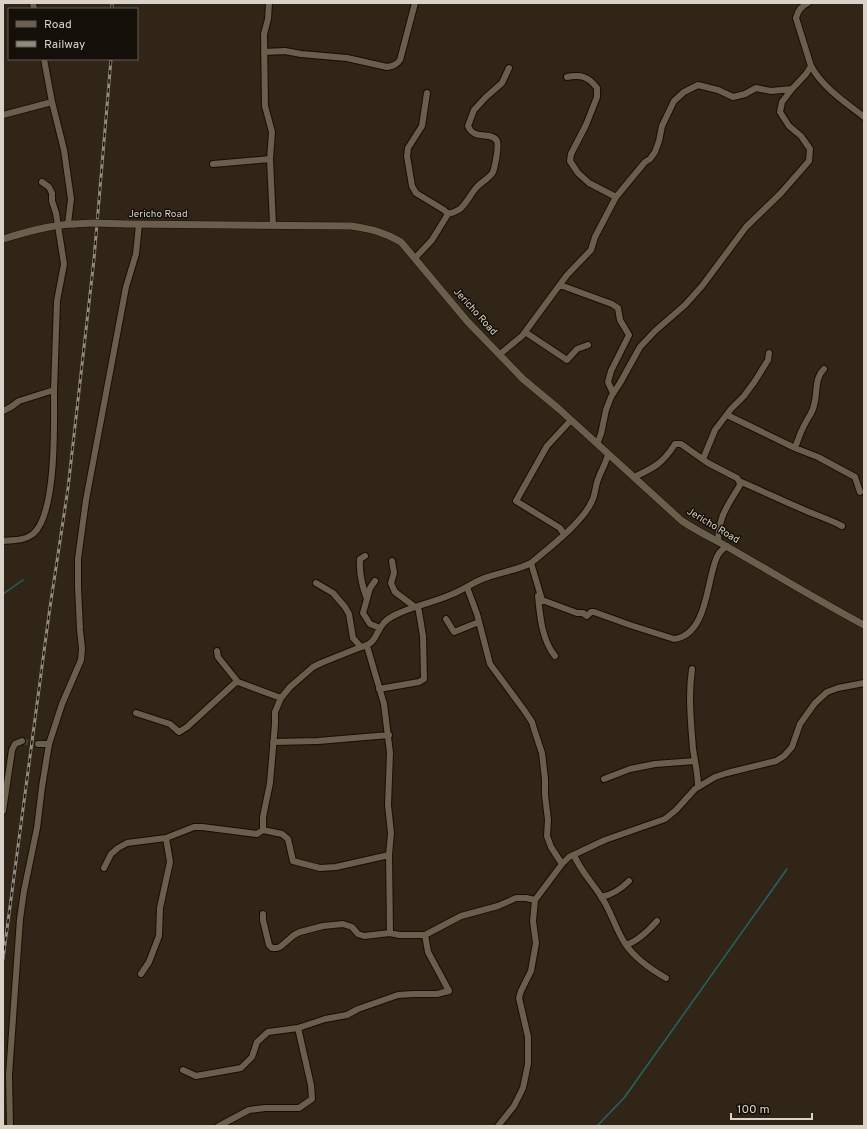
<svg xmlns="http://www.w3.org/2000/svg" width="867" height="1129" font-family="Overpass,sans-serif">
	<rect width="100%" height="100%" fill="#302516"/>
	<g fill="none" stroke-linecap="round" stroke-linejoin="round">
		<path stroke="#266566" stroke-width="1.5" d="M 3,594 L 23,580
			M 597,1126 L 624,1098 L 787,869"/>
		<path stroke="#493f31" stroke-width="6" stroke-dasharray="6 3" stroke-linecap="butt" d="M 22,741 L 38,744"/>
		<g stroke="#180e02" stroke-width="8">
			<path id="minor" d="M 33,3 L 34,9
				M 269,3 L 268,19 L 264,34 L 265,106 L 272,132 L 270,159 L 273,225
				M 808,3 C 801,7 798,10 796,18 L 811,66 C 823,88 845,102 864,117
				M 264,52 L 285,51 L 301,54 L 347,58 L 387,67 C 393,66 396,65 400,60 L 415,3
				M 44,59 L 52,102 L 64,150 L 71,199 L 68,224
				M 567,77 C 581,74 589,77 597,88 L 597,97 L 586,125 L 571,154 L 570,161 L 578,173 L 589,183 L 616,197
				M 3,115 L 52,102
				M 213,164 L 270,159
				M 448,214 C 452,213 457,211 460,209 C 467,203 471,193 477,187 C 482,181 489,179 493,172 C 495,167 499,146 497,141 C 492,131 474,141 468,126 L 474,110 L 486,97 L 502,83 L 509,68
				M 415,258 L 432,240 L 448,214 L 444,210 L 416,193 L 412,186 L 407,156 L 408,148 L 422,126 L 427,93
				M 560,285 L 612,304 L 618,308 L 620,320 L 629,335 L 611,371 L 608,382 L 613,393
				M 525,332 L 567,360 L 577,349 L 588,345
				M 500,354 L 522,336 L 567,275 L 591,250 L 595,237 L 616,197 L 645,162 L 650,159 L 655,152 L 659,141 L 662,126 L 674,101 L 684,92 L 698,85 L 718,90 L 733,97 L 745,94 L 756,88 L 771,91 L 792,89 L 806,74 L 811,66
				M 3,411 L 11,407 L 19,401 L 54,390 L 57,301 L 64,264 L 56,213 L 52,201 L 52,193 L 49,187 L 42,182
				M 727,415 L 795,448 L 818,457 L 855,477 L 860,492
				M 597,444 L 601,434 L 606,410 L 611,397 L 620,383 L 640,347 L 655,331 L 685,305 L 702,286 L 746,227 L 781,193 L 809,161 L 810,149 L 801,136 L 789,126 L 780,112 L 782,102 L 792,89
				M 795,448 C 798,440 801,430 806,422 C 809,416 813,412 814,405 C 818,392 814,379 824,369
				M 703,459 L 715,430 L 731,409 L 744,396 L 755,381 L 768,360 L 769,353
				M 634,477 C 654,468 663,463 675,444 L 681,444 L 708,463 L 737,478 L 739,481 C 760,490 781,500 802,509 C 815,515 829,519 842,526
				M 564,534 L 560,528 L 516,501 L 547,446 L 571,420
				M 3,541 C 13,540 24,541 33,534 C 57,514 54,422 54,390
				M 718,542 C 719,515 727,507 740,485 L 739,481
				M 365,556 L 360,559 C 359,574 362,586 367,599
				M 392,561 L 394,573 L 391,583 L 395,592 L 415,607
				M 531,563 L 542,600 L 577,613 L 583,613 L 587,616 L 591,612 L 594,612 L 630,625 L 674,639 C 703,635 706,595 712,573 C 714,566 715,558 720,552 C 722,550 724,548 727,546
				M 375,581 L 370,588 L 363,613 L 370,624 L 380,628
				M 316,583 L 333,593 L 345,607 L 349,614 L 353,638 L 361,647
				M 468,587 L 468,590 L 477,614 L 490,664 L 524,710 L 532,722 L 534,729 L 542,753 L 545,779 L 545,795 L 548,820 L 547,836 L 551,847 L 562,864
				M 538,596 C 540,617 542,640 555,656
				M 446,619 L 454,632 L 479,622
				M 367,646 L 384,704 L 390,753 L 388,805 L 391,833 L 389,855 L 390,933
				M 217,651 L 218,657 L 238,682
				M 692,669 C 688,696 691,722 693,749 C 695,762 698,774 698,786
				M 379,689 L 419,682 L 424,679 L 423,636 L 418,606
				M 136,713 L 170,724 L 179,732 L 187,727 L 235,683 L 238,682 L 281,698
				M 273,742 L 318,741 L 389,735
				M 38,744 L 49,744 L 62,704 L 81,660 L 82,649 L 80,630 L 78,587 L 78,559 L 86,500 L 126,287 L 136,254 L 139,224
				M 604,779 L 630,769 L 655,764 L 695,761
				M 3,811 L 12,750 L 15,744 L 22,741
				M 263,830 L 282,834 L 288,839 L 293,861 L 320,868 L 336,867 L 389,855
				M 574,855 C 581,872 593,883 602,898 C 612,913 616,931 626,945 C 636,959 652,970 666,978
				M 104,868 L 111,854 L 118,848 L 127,843 L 166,838 L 194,827 L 202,827 L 257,834 L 263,830 L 263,817 L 270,783 L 275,724 L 275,712 L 281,698 L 290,687 L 313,667 L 321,663 L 361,647 C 376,644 375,634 383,624 C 386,620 391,617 395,615 C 413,606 432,603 450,595 C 464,590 474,581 488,577 C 502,572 518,570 531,563 C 549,548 583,522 592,501 C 596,493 595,485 599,477 C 602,469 606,463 608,454
				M 601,897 C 613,895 621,889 629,881
				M 263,914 L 263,920 L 269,945 L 272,948 L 277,948 L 280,947 L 294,935 L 300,932 L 323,926 L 343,924 L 352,927 L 358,934 L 364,936 L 390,933 L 399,935 L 425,935 L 461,916 L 498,906 L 516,898 L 526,898 L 535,900
				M 626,945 C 638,941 649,930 657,921
				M 141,974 L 149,962 L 159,936 L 160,908 L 170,862 L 166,838
				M 183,1070 L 196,1076 L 241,1068 L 252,1057 L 257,1042 L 268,1032 L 298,1028 L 325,1019 L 347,1015 L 358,1009 L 398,995 L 413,994 L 437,994 L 449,991 L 428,952 L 425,935
				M 10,1126 L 9,1075 L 20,919 L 24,891 L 37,828 L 42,787 L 49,744
				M 219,1126 L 249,1110 L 265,1108 L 299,1108 L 312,1099 L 311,1085 L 298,1028
				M 498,1126 L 514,1106 L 523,1088 L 528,1064 L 528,1037 L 519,998 L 521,991 L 531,971 L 536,943 L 533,921 L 535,900 L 562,864 L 569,857 L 605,840 L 665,819 L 676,810 L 695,789 L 715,777 L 727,773 L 776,761 L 784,756 L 792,747 L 800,724 L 815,703 L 827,692 L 838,688 L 864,683"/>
		</g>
		<g stroke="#180e02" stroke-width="8">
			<path id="tertiary" d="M 127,224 L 351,226 C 371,229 384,232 401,242 L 467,321 L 523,379 L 559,409 L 682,521 C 700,533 720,542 738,553 C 780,577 821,602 864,625
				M 3,239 C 26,232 50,225 74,224"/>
		</g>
		<use href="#minor" stroke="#6a5e4d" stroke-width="6"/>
		<use href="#tertiary" stroke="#6a5e4d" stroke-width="7"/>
		<g stroke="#928a7d" stroke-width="3">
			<path id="rail" d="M 112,9 L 112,3
				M 3,959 L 49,614 L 68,488 L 94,259 L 111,59"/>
		</g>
		<use href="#rail" stroke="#140f08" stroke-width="1.5" stroke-dasharray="4.5" stroke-linecap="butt"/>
		<g stroke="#180e02" stroke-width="8" stroke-linecap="butt">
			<path id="tertiary-bridge" d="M 74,224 L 93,223 L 127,224"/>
		</g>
		<use href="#tertiary-bridge" stroke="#6a5e4d" stroke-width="7"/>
	</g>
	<g text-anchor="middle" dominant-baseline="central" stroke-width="3" stroke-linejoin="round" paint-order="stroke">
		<g font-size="10" fill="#d9d2c8" stroke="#140f08">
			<text x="158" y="214">Jericho Road</text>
			<text transform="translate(475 312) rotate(48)">Jericho Road</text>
			<text transform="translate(713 526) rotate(31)">Jericho Road</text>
		</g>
	</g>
	<rect width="867" height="1129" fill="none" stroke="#d9d2c8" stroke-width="8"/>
	<rect x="8" y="8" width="130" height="52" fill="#140f08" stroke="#635d55"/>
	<rect x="16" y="21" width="20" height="6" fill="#6a5e4d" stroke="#635d55"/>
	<text x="44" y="28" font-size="12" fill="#d9d2c8">Road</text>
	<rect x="16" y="41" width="20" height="6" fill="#928a7d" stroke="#635d55"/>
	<text x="44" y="48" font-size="12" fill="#d9d2c8">Railway</text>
	<path d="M731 1113v6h81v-6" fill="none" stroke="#d9d2c8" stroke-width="2"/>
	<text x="737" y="1113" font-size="12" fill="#d9d2c8" stroke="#140f08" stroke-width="3" paint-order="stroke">100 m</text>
</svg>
